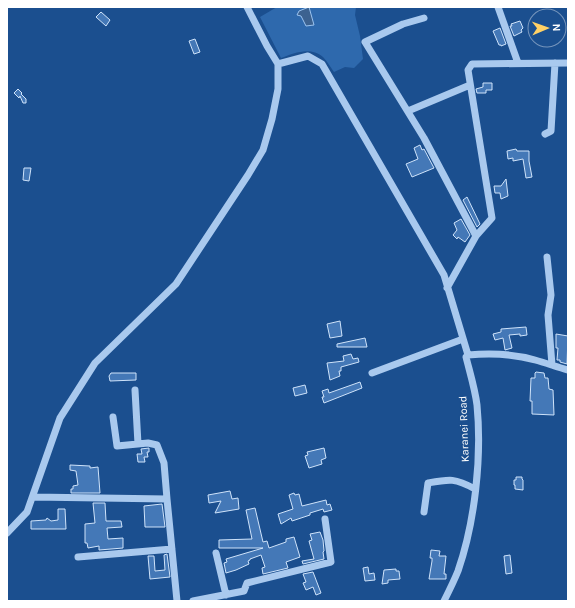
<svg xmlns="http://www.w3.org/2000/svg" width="575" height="608" font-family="Karla,sans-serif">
	<rect width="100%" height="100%" fill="#1b4f8f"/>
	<path fill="#2e69ad" d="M 277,7 L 356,7 L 355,15 L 360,36 L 363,59 L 354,68 L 345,67 L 334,72 C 331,68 327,61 323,57 C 310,46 294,53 281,58 L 260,17 Z"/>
	<path fill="#3c6290" stroke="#9cc4f0" d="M 309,7 L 314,25 L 306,26 L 301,16 L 297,15 L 299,11 Z"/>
	<path fill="#4478b7" stroke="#cfe3fa" d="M 101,12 L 110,20 L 106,26 L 96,17 Z
		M 520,21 L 523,28 L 521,30 L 522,32 L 514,36 L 510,26 L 512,26 L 511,24 Z
		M 500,28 L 506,44 L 501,46 L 501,45 L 499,45 L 493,31 Z
		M 195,39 L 200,52 L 194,54 L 189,41 Z
		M 483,83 L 492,83 L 492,90 L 486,90 L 486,93 L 477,93 L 476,89 L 483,87 Z
		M 18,89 L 22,93 L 21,94 L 26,99 L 26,103 L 23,103 L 20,96 L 19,98 L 14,93 Z
		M 420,145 L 422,150 L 424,149 L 434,168 L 412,177 L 406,164 L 418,159 L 414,148 Z
		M 516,149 L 517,151 L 529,151 L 529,161 L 532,177 L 526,178 L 523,159 L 513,161 L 513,158 L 508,159 L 507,151 Z
		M 24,168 L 31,168 L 29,181 L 23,180 Z
		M 506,179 L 508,196 L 501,199 L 500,193 L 495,193 L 494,186 L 501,186 Z
		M 467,197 L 480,224 L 477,227 L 463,200 Z
		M 461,219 L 470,235 L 465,242 L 458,237 L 457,239 L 453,235 L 457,230 L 454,223 Z
		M 340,321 L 342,336 L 330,338 L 327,324 Z
		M 526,327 L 527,335 L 520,336 L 520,334 L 509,335 L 512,348 L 505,350 L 503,338 L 495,340 L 493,334 L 501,332 L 501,329 Z
		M 556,334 L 568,336 L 567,364 L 560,362 L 560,360 L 557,360 L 558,348 L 556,348 Z
		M 365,338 L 367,347 L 337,347 L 337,344 Z
		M 351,354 L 353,359 L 358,358 L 359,362 L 341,367 L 341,371 L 339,371 L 340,376 L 330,380 L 327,363 L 344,361 L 343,356 Z
		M 536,372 L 544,373 L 545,378 L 548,378 L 549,389 L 553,390 L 554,415 L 532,414 L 532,401 L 530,401 L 531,378 L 535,378 L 535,373 Z
		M 111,373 L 136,373 L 136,380 L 110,381 L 109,376 Z
		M 360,382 L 362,388 L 324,403 L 322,397 L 324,397 L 322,391 L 328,389 L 329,393 Z
		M 305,385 L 307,393 L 295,396 L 293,388 Z
		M 149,448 L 149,452 L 147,452 L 148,457 L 144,457 L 145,462 L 138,462 L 137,454 L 142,454 L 141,449 Z
		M 324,448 L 326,458 L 321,460 L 322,464 L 309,468 L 305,456 L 308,455 L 307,452 Z
		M 70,465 L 90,466 L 90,468 L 98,467 L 100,493 L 71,493 L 71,489 L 73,489 L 73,486 L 78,485 L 76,471 L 70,470 Z
		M 516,477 L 522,477 L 522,479 L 523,480 L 523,490 L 515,489 L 515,485 L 514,485 L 514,480 L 516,480 Z
		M 230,491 L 232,499 L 238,498 L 239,509 L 215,513 L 221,501 L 209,503 L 208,495 Z
		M 294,493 L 295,495 L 299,494 L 302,506 L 326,500 L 327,505 L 330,504 L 332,510 L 324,512 L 323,509 L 310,513 L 310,515 L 292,521 L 291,518 L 281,524 L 278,514 L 293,509 L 289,495 Z
		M 93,503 L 105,503 L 106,521 L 121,521 L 122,527 L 107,528 L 108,539 L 123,538 L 123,548 L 99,550 L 99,546 L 88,548 L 87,543 L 85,543 L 85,524 L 95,523 Z
		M 162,504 L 165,527 L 145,527 L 144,506 Z
		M 255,508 L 263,542 L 267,541 L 269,548 L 286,542 L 286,539 L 294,537 L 300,557 L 286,562 L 288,568 L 263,574 L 262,568 L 265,567 L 261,555 L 250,559 L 250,560 L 248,561 L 249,564 L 236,570 L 226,573 L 224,563 L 227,562 L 226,559 L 263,548 L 219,548 L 219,540 L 252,539 L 246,510 Z
		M 58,509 L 65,509 L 66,529 L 31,529 L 31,521 L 46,520 L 47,518 L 51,521 L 58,520 Z
		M 320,532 L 323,540 L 324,551 L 323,552 L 324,559 L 303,564 L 302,561 L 314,559 L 309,541 L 312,540 L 310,534 Z
		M 431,550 L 440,551 L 439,556 L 446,556 L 444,574 L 446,574 L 446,579 L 429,579 L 432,561 L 432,558 L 430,558 Z
		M 167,554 L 170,577 L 150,579 L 148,556 L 154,556 L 155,571 L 165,570 L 164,555 Z
		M 510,555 L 512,573 L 506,574 L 504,556 Z
		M 368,567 L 369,574 L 374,573 L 375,580 L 365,581 L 363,568 Z
		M 396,569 L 396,571 L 399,571 L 400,579 L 388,580 L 388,583 L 382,584 L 384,570 Z
		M 313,572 L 321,593 L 316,595 L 313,587 L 306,590 L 303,583 L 306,582 L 303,574 Z"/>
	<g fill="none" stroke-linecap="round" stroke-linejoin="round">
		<path stroke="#a9c9ee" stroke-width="7" d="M 498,7 L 518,63
			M 424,18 L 403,24 L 365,42 L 424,138 L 476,236
			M 278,64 L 308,56 L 322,64 L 444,275 L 468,355
			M 408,111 L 470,85
			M 545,134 L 551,131 L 555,63
			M 547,257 L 551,295 L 548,315 L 552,365
			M 447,288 L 476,236 L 492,218 L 468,70 L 472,64 L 568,63
			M 372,373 L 463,339
			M 135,390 L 138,444
			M 113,417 L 117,446 L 148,443 L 157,445 L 164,463 L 167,499
			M 33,497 L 167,499 L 177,601
			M 424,512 L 428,483 C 450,479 455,478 475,489
			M 7,533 L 27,512 L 60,418 L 95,363 L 176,284 L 248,175 L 263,150 L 272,119 L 278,89 L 278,64 L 267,46 L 247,7
			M 216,553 L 226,595
			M 78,557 L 172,549
			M 193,601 L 244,591 L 247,583 L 331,562 L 325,519
			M 444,601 C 449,591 454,581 458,571 C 475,522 482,457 477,405 C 475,389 470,373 466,357 L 468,355 C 490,353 514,354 535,360 C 546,363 557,367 568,370"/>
	</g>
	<g text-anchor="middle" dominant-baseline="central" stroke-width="3.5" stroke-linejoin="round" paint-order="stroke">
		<g font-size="11" fill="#fff" stroke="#1b4f8f">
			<text transform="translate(464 429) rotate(-92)">Karanei Road</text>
		</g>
	</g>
	<rect width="575" height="608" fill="none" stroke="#ffffff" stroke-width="16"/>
	<g transform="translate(547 28) rotate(88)"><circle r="19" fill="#1b4f8f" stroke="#7695bc"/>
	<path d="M0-3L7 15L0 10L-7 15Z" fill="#ffd166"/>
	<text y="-6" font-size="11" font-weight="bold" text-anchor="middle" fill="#ffffff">N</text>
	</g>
</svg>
